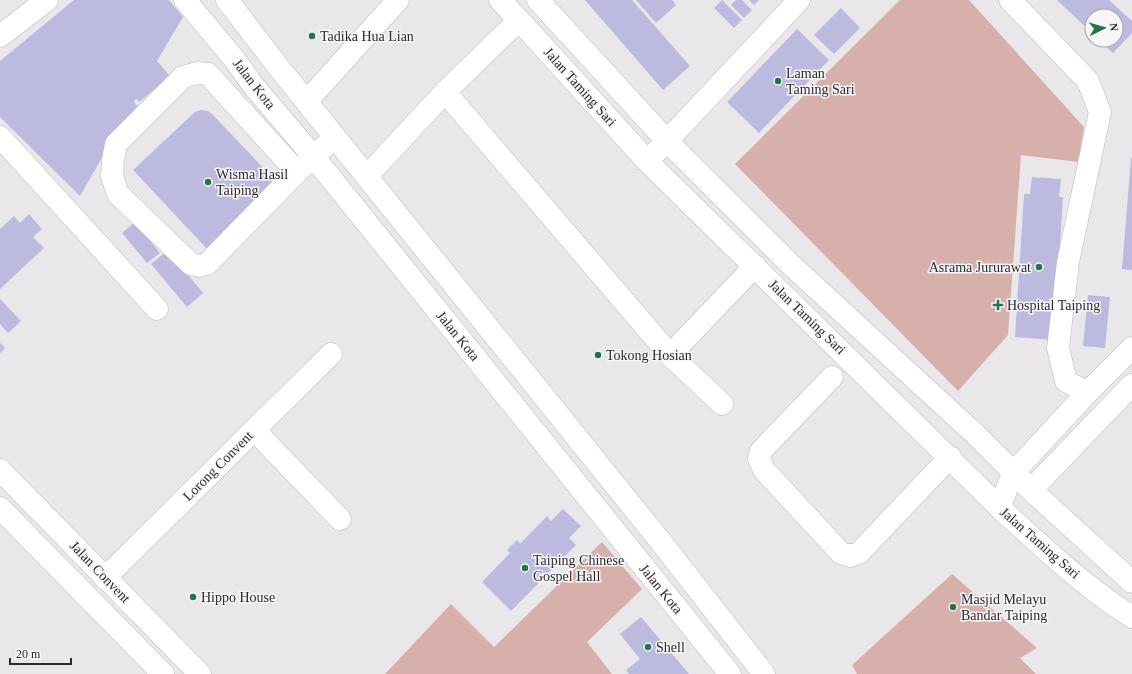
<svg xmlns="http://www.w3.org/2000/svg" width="1132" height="674" font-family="'Times New Roman',serif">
	<rect width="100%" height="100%" fill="#eae7eb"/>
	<path fill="#d8b0ab" d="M 900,0 L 969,0 L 1084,127 L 1078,162 L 1021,155 L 1008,335 L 958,391 L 735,164 Z
		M 602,542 L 642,589 L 587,642 L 612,674 L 385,674 L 451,604 L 494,647 Z
		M 952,574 L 1037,648 L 1020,658 L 1036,674 L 857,674 L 852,665 Z"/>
	<path fill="#bcbadf" d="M 74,0 L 169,0 L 183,17 L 157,61 L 170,76 L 139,102 L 136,98 L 134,102 L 141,110 L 119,128 L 80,196 L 0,117 L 0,61 Z
		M 585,0 L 632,0 L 690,66 L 663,90 Z
		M 636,0 L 672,0 L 676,5 L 656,23 Z
		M 722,0 L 742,20 L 734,28 L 714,8 Z
		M 736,0 L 742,0 L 752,10 L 744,18 L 731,5 Z
		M 749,0 L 759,0 L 754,5 Z
		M 1057,0 L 1109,0 L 1132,21 L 1132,33 L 1113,53 L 1099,40 L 1116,40 L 1116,16 L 1092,16 L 1092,33 Z
		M 841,8 L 860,28 L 834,54 L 814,35 Z
		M 797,29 L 829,60 L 759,133 L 727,102 Z
		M 201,110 L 208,111 L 213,115 L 268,173 L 271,179 L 272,186 L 208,250 L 133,170 L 195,112 Z
		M 1131,158 L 1132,158 L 1132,270 L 1122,269 Z
		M 1032,177 L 1061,179 L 1059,197 L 1063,197 L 1054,340 L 1015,337 L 1024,194 L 1030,194 Z
		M 29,214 L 42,229 L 33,237 L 44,248 L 0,289 L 0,229 L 14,216 L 20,223 Z
		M 135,222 L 160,253 L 147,263 L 122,233 Z
		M 168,250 L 203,293 L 187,307 L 151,264 Z
		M 1088,295 L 1110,297 L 1105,348 L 1083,346 Z
		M 0,299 L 21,321 L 8,333 L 0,324 Z
		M 0,343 L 5,348 L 0,353 Z
		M 563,509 L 581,526 L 569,538 L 576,545 L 511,611 L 482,582 L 510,553 L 507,550 L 517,540 L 520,544 L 547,516 L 551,521 Z
		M 641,617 L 689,674 L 629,674 L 626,670 L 640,659 L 620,634 Z"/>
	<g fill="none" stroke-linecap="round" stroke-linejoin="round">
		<g stroke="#bbb8bb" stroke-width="23">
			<path id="minor" d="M 1010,0 L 1088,81 L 1100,112 L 1068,262 L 1058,348 L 1066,381 L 1087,393
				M 0,36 L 47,0
				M 445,92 L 670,355 L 722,404
				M 307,101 L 398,0
				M 0,137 L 157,309
				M 647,161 L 667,141 L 799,0
				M 297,172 L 208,74 L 197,73 L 183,77 L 116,144 L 113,161 L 112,176 L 118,194 L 191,264 L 200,266 L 207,264 L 297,172 L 335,137
				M 367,176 L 445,92 L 519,20
				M 670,355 L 755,266
				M 832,377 L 761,451 L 759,459 L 764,470 L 841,553 L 850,556 L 859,553 L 950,457
				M 254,430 L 340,519
				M 0,470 L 200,674
				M 1031,490 L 1132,385
				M 999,507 L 1014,472 L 1087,393 L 1132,348
				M 0,508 L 163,674
				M 105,578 L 331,354"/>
		</g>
		<g stroke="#bbb8bb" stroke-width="23">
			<path id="major" d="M 185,0 L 235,60 L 252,84 L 313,156 L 730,674
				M 227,0 L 276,64 L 661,542 L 764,674
				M 500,0 L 519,20 L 647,161 L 999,507 C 1041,546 1084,586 1132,617
				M 538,0 L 667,141 L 790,264 L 975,434 L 1031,490 L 1132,582"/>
		</g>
		<use href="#minor" stroke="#fff" stroke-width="22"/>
		<use href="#major" stroke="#fff" stroke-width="22"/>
	</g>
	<g fill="#217548" stroke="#f7f5f8" stroke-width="1.5">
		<circle cx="312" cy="36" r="4"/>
		<circle cx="778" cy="81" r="4"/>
		<circle cx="208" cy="182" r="4"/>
		<circle cx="1039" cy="267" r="4"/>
		<path d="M996 299h4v4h4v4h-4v4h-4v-4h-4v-4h4z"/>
		<circle cx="598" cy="355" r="4"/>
		<circle cx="525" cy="568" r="4"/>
		<circle cx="193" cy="597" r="4"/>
		<circle cx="953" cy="607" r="4"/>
		<circle cx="648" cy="647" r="4"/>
	</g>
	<g text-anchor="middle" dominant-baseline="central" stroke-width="3" stroke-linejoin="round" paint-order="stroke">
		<g font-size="14" fill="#2b2a2c" stroke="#f7f5f8" text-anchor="start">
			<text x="320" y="36">Tadika Hua Lian</text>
			<text x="786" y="73">Laman<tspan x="786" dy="16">Taming Sari</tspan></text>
			<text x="216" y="174">Wisma Hasil<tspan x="216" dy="16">Taiping</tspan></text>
			<text x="1031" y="267" text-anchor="end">Asrama Jururawat</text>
			<text x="1007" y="305">Hospital Taiping</text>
			<text x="606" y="355">Tokong Hosian</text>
			<text x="533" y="560">Taiping Chinese<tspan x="533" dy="16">Gospel Hall</tspan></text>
			<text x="201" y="597">Hippo House</text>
			<text x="961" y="599">Masjid Melayu<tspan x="961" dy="16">Bandar Taiping</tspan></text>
			<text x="656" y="647">Shell</text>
		</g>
		<g font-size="14" fill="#2b2a2c" stroke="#f7f5f8">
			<text transform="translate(254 84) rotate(52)">Jalan Kota</text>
			<text transform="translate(580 87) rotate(48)">Jalan Taming Sari</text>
			<text transform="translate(807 317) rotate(44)">Jalan Taming Sari</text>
			<text transform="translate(458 336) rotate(51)">Jalan Kota</text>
			<text transform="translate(218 466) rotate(-45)">Lorong Convent</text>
			<text transform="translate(1040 543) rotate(41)">Jalan Taming Sari</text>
			<text transform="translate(100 572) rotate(46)">Jalan Convent</text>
			<text transform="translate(661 589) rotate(51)">Jalan Kota</text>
		</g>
	</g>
	<g transform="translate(1104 28) rotate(85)"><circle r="19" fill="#f7f5f8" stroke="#a5a4a6"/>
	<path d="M0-3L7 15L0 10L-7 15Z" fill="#217548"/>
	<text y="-6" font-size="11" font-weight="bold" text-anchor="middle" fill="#2b2a2c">N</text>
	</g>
	<path d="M10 658v6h61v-6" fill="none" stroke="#2b2a2c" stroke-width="2"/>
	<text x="16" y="658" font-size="12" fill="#2b2a2c" stroke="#f7f5f8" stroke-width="3" paint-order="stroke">20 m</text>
</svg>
